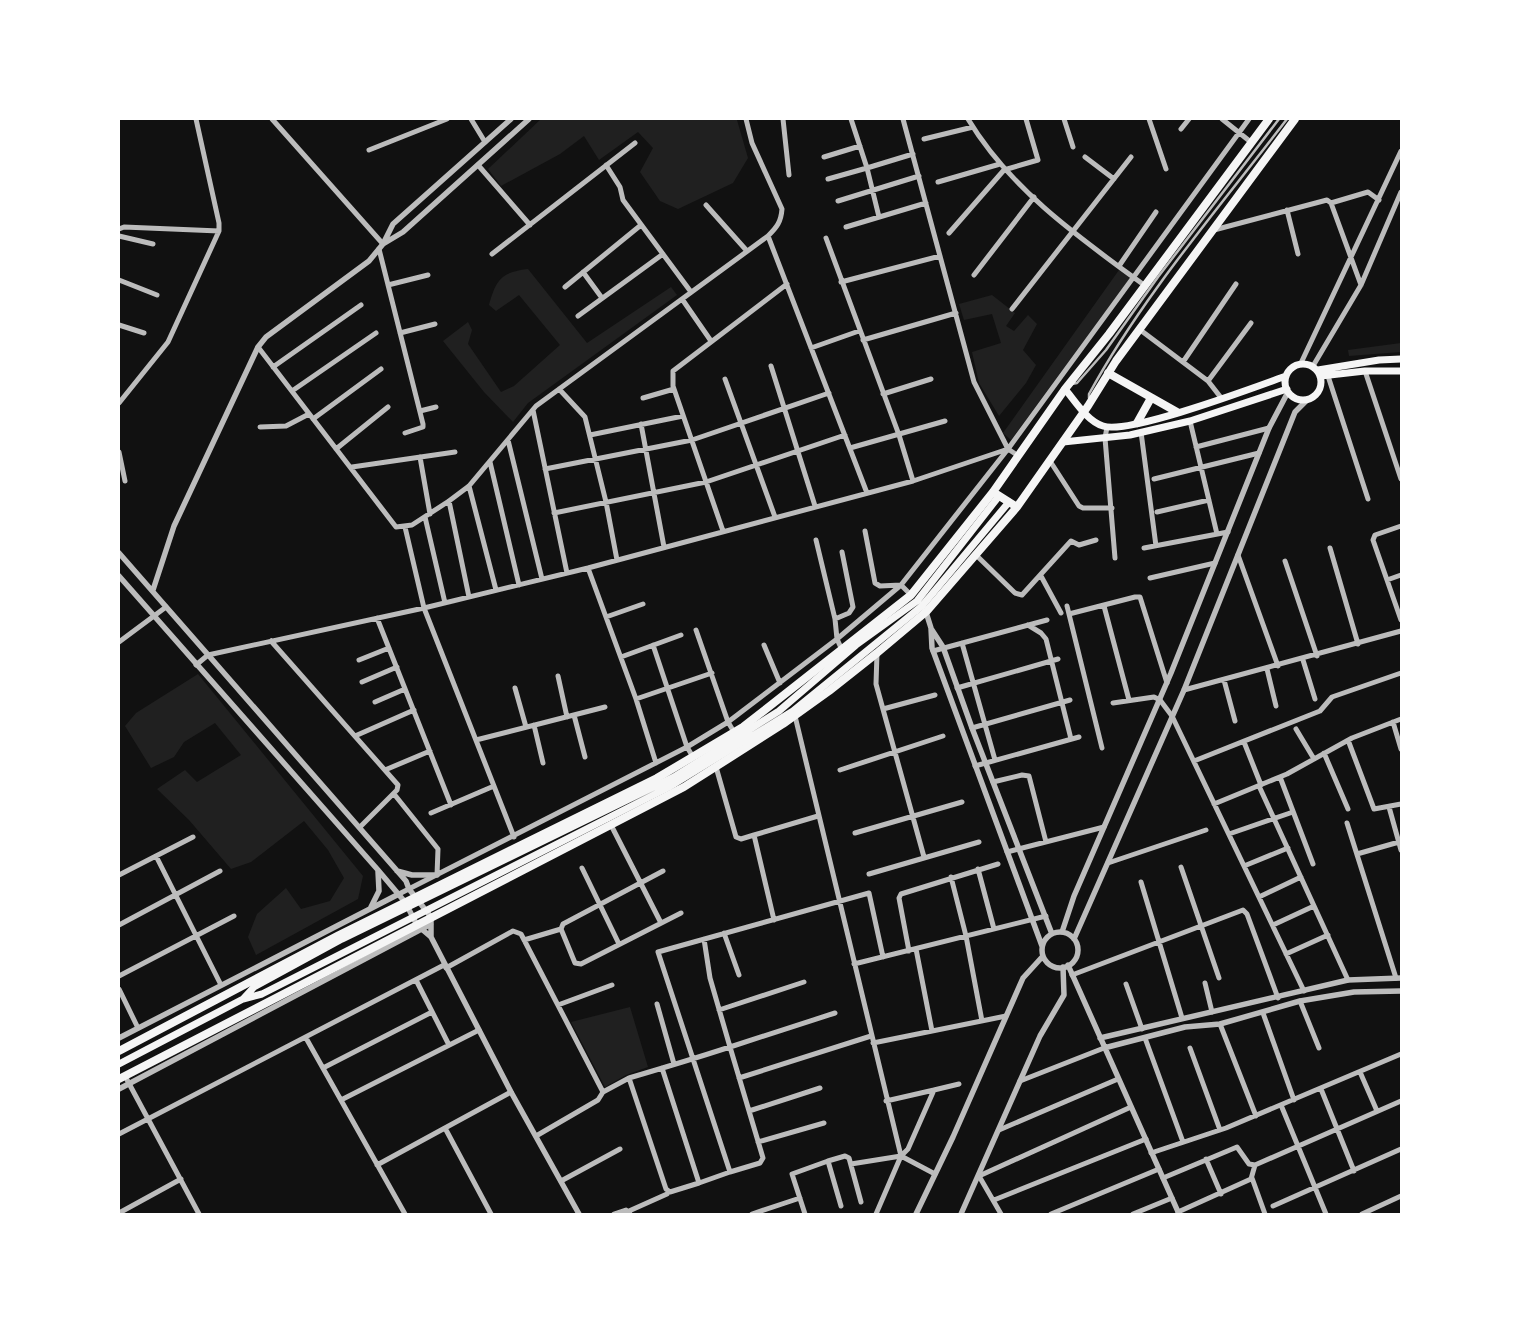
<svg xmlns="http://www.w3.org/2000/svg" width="1520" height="1333" font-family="'Source Sans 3',sans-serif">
	<rect width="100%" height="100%" fill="#111"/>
	<path fill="#202020" d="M 541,119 L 737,120 L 748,158 L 733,183 L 678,209 L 660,201 L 640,172 L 653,148 L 638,132 L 599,160 L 584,136 L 560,154 L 501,186 L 488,169 Z
		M 528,269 L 587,343 L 671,287 L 677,295 L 528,403 L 513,422 L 484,392 L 443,341 L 468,322 L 472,330 L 468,344 L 501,392 L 514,386 L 560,345 L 519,295 L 496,311 L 489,305 C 496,280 501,272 528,269 Z
		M 1119,270 L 1130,278 L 1011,440 L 1003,433 Z
		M 992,295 L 1015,313 L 1006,326 L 1014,331 L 1028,315 L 1037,324 L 1023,350 L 1036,365 L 1026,383 L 999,416 L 979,383 L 972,352 L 1001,343 L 992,314 L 964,320 L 959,304 Z
		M 1401,343 L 1401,352 L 1349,356 L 1348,350 Z
		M 198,674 L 363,876 L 358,899 L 256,955 L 248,937 L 257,914 L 286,888 L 301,909 L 330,901 L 344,878 L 328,850 L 304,821 L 251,862 L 231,869 L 189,820 L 157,789 L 185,770 L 197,782 L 241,755 L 215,723 L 184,742 L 174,757 L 151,768 L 125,726 L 136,713 Z
		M 630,1007 L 648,1067 L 626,1075 L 605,1087 L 571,1022 Z"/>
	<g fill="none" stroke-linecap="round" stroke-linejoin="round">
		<path stroke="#bcbcbc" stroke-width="2.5" d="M 1072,384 L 1077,383 L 1106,350 L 1158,277 L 1279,119
			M 1089,398 L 1089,394 C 1143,295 1219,208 1287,119"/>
		<path stroke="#bcbcbc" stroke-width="5" d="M 272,119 L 383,244
			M 471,119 L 485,142
			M 783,119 L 789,175
			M 851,119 L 867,168 L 913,154
			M 903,119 L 974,382 L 1008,449
			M 968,119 C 1010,189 1078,237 1144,285
			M 1064,119 L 1073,147
			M 1149,119 L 1166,169
			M 1222,119 L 1252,143
			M 1181,129 L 1189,119
			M 924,139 L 973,127
			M 369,150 L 447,119
			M 824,157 L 860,146
			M 1085,157 L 1114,179
			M 478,165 L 530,225
			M 606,165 L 620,187 L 623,200 L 691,292
			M 828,179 L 867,168 L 879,217
			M 938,182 L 1000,164
			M 838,201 L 919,176
			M 1331,203 L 1368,192 L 1379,200
			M 706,205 L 747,251
			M 1287,210 L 1298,254
			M 846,227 L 926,203
			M 119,229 L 124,227 L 219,231
			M 1214,230 L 1327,200 L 1331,203 L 1361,285
			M 949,233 L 1004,170 L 1038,160 L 1026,119
			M 119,236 L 153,244
			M 768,236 L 867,493
			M 826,238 L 899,435 L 913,481
			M 379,249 L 423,424 L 423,427 L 405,433
			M 492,254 L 635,143
			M 1119,266 L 1156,212
			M 583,272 L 602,298
			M 974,275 L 1034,197
			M 119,280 L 157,295
			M 841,282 L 940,256
			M 388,285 L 428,275
			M 565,287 L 641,225
			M 682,299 L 711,341
			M 1012,309 L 1131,157
			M 578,316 L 663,254
			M 119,325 L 144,333
			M 1139,329 L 1208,381 L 1222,399
			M 400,333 L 435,324
			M 863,340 L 956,313
			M 258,347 L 396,527 L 412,525 L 449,501 L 469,486 L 536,406 L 768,236 C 777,227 781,222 782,209 L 752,143 L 746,119
			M 811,348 L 859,331
			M 1183,362 L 1236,284
			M 1301,363 L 1401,151
			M 771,366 L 815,506
			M 1313,366 L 1361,285 L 1401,192
			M 273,367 L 361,305
			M 1365,371 L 1401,479
			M 1328,376 L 1368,499
			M 725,379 L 775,517
			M 1208,381 L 1251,323
			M 559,389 L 585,417 L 606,502 L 617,560
			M 292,391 L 376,333
			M 883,394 L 931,379
			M 643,398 L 674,389
			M 119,403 L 168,342 L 219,231 L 219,223 L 196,119
			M 533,410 L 567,573
			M 420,411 L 436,407
			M 313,419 L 381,369
			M 1190,421 L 1217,534
			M 641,424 L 664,547
			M 260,427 L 286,426 L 309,414
			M 1107,427 L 1105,438 L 1115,558
			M 1141,432 L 1156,546
			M 590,435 L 683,416
			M 508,440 L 542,579
			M 1196,447 L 1269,428
			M 850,448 L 945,421
			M 336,449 L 388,407
			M 119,452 L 125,481
			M 420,457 L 430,514
			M 1050,461 L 1079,506 L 1083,508 L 1112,508
			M 490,462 L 519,585
			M 352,467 L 455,452
			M 545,469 L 692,440 L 829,393
			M 1154,479 L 1259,453
			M 469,486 L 496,590
			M 449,501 L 469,597
			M 1157,512 L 1209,500
			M 554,513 L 706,482 L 845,435
			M 425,517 L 445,603
			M 1401,526 L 1375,535 L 1373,540 L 1401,620
			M 405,527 L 424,608 L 514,837
			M 723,531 L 673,386 L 673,371 L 787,284
			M 865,531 L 875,583 L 880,586 L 901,585 L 911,595
			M 816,540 L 835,619 L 837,639 L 842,650
			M 1144,548 L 1228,532
			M 1330,548 L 1358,644
			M 976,555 L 1015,593 L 1022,595 L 1071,541 L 1079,545 L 1096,540
			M 1238,555 L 1278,666
			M 1285,561 L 1317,656
			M 588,568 L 636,699 L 656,763
			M 1041,576 L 1061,613
			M 1150,578 L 1215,563
			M 1387,580 L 1401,575
			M 1067,606 L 1102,748
			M 1104,606 L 1129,700
			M 1069,614 L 1135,597 L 1140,597 L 1167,683
			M 606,617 L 643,604
			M 377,618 L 451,805
			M 835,619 L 849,613 L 853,607 L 842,552
			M 1028,625 L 1041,633 L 1046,639 L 1071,739
			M 696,630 L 728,722 L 734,732
			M 271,641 L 398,785 L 397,790 L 360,827
			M 119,642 L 166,607
			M 962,643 L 995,760
			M 653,645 L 687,747 L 693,757
			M 764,645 L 780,683
			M 933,651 L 1047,620
			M 877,653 L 876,684 L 924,857
			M 621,657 L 681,635
			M 359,660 L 389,648
			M 1303,660 L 1315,699
			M 196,665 L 208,655 L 424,608 L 588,568 L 913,481 L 1008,449 L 1017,455
			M 1267,669 L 1276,706
			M 558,676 L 567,717
			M 1224,680 L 1235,721
			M 362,682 L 397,667
			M 515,688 L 526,727
			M 957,688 L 1058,659
			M 1184,690 L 1401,631
			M 636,699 L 712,673
			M 375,702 L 405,689
			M 1113,703 L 1154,697 L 1160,700 L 1172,716 L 1304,991
			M 883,709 L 935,695
			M 574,715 L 585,757
			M 795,716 L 901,1156 L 876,1214
			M 1393,722 L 1401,749
			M 534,725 L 543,763
			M 972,728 L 1070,700
			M 1296,729 L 1314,759
			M 355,736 L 414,710
			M 476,740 L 605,707
			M 1348,740 L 1374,809 L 1401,804
			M 1244,742 L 1261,785
			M 1324,753 L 1348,809
			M 1194,761 L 1320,711 L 1332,697 L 1401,673
			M 975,766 L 1079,737
			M 716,767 L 736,837 L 741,839 L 754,835 L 774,920
			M 385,770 L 430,751
			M 840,770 L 943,736
			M 1280,777 L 1313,864
			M 993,782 L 1022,775 L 1029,776 L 1046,842
			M 1259,786 L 1348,980
			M 394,794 L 438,849 L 437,875
			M 1214,804 L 1287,774 L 1352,738 L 1401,719
			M 1389,807 L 1401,850
			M 431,813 L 494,786
			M 1347,823 L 1396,978
			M 611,825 L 661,923
			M 855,833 L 962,802
			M 1229,834 L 1293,812
			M 754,835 L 818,816
			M 1007,852 L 1104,827
			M 1357,854 L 1399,842
			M 156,856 L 221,985
			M 1108,863 L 1206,830
			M 1244,866 L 1288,848
			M 1181,867 L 1219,978
			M 582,868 L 619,944
			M 978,869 L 994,929
			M 663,871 L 563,924 L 561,929 L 575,963 L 581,964 L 681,913
			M 869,874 L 979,842
			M 119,875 L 193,837
			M 951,877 L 966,936 L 982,1021
			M 1141,882 L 1182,1018
			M 397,895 L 687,747 L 728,722 L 837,639 L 901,585 L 1008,449 L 1249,119
			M 1259,897 L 1301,877
			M 119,925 L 220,871
			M 1273,925 L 1314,906
			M 724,933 L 739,975
			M 704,939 L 710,978 L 730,1047 L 835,1013
			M 524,940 L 561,929
			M 916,949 L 932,1031
			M 909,951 L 899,898 L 901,894 L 998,864
			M 1286,954 L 1328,935
			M 854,964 L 1046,916
			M 446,968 L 513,931 L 521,934 L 603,1092 L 598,1100 L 536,1136
			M 1072,975 L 1243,910 L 1247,914 L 1278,998
			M 119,976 L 234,916
			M 416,980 L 449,1045
			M 1205,983 L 1212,1012
			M 1126,984 L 1142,1029
			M 119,989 L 138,1028
			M 1300,1001 L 1319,1048
			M 657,1004 L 674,1064
			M 558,1005 L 612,985
			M 719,1010 L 804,982
			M 1263,1013 L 1294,1100
			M 1220,1024 L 1256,1116
			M 306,1038 L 405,1214
			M 1145,1038 L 1183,1142
			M 873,1043 L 1006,1016
			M 1190,1048 L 1220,1130
			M 323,1068 L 432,1012
			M 662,1068 L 699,1183 L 730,1172
			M 1360,1072 L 1377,1111
			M 125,1076 L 199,1214
			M 739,1078 L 871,1036
			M 1020,1081 L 1104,1048
			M 1321,1089 L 1354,1171
			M 603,1092 L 629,1078
			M 341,1100 L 479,1030
			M 886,1101 L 934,1090
			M 1281,1105 L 1326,1214
			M 749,1111 L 820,1088
			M 445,1128 L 491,1214
			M 999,1130 L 1118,1079
			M 119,1134 L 444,965
			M 758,1142 L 824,1123
			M 1151,1153 L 1226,1128 L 1401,1054
			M 901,1156 L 935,1174
			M 1206,1159 L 1221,1194
			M 828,1161 L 845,1156 L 849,1158 L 861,1202
			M 851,1164 L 901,1156 L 908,1149 L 934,1090 L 959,1084
			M 377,1165 L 511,1092
			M 1163,1178 L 1237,1147 L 1249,1164 L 1255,1165 L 1401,1101
			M 1252,1178 L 1265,1214
			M 561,1181 L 620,1149
			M 699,1183 L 670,1192 L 666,1189 L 629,1078 C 663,1068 696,1058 730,1047 L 763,1158 L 760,1163 L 730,1172 L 658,952 L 869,893 L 883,957
			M 994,1200 L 1146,1139
			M 1273,1206 L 1401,1149
			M 629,1211 L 667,1194
			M 1178,1212 L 1251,1179 L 1255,1165
			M 119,1213 L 181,1179
			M 614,1214 L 626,1210 L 630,1214
			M 752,1214 L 800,1198
			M 805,1214 L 792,1174 L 828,1161 L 841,1206
			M 1001,1214 L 979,1176 L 1131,1107
			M 1051,1214 L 1159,1169
			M 1133,1214 L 1172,1198
			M 1362,1214 L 1401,1196"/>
		<path stroke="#bcbcbc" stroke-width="5.5" d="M 383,244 L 403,232 L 529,119
			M 119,553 L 406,881 L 409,889 L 431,917 L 431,937
			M 119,576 L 378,870 L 405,902 L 417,925 L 431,937 L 511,1092 L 579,1214
			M 153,590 L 174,526 L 258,347 L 266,337 L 369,261 L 383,244 L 393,224 L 511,119
			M 925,609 L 931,628 L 932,648 L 1042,946
			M 932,630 L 943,647 L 972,728 L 1052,934
			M 397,871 L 412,875 L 437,875
			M 371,907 L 379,891 L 378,871
			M 1062,932 L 1074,896 L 1171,673 L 1269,428 L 1288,392
			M1042 950a18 18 0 1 1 36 0a18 18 0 1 1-36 0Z
			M 1074,939 L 1184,690 L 1295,412 L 1308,399
			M 1068,965 L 1179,1214
			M 119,1038 L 397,895
			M 1100,1038 L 1348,980 L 1401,978
			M 1104,1048 L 1185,1027 L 1220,1024 L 1300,1001 L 1354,992 L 1401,991
			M 119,1089 L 431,924
			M 916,1214 L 953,1137 L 1023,978 L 1043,956
			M 961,1214 L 1040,1036 L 1064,995 L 1063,967"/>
		<path stroke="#f5f5f5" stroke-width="7" d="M1285 382a18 18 0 1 1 36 0a18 18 0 1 1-36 0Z
			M 1318,370 L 1379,360 L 1401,359
			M 1321,376 L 1365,371 L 1401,371
			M 1065,389 C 1075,401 1087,421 1103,426 C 1129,435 1255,387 1286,376
			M 1063,442 L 1130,435 L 1190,421 L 1287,389
			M 243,999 L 254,987 L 342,939 L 674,777 L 779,711 L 856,645 L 917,601 L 999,496
			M 119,1064 L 243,999 L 262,994 L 669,787 L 793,711 L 922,606 L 1009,502"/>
		<path stroke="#f5f5f5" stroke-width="8" d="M 1108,373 L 1177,412
			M 1137,423 L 1151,398
			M 993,492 L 1017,507
			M 119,1051 L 339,935 L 657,778 L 743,727 L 911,595 L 993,492 L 1065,389 L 1109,334 L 1269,119
			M 119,1079 L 684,787 L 783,724 L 829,691 L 877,653 L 927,611 L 1017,507 L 1088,406 L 1116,361 L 1295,119"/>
	</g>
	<rect width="1520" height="1333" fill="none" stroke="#ffffff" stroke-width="240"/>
</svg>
